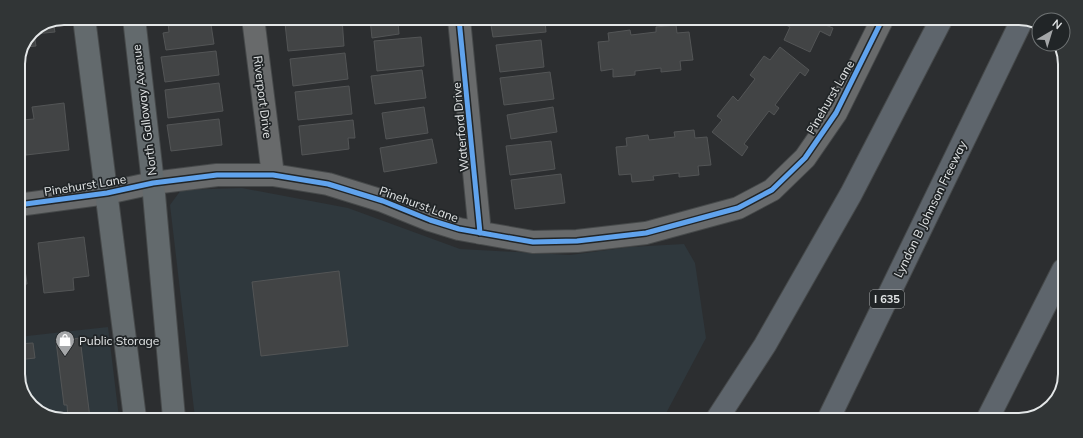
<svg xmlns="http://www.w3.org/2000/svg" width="1083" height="438" font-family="Mulish,sans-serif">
	<rect width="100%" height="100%" fill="#2c2e30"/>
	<path fill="#2f383d" d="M 242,188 L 348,208 L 460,249 L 570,255 L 630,247 L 684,244 L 695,263 L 706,338 L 663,419 L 195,418 L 170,205 L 181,190 Z
		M 108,327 L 119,418 L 49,417 L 27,402 L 18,377 L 18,337 Z"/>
	<path fill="#424445" stroke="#535556" d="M 204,18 L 210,18 L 214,44 L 166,50 L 163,33 L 169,32 L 168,23 Z
		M 342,19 L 344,46 L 288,51 L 285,23 Z
		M 370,19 L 419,19 L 398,22 L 399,34 L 372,38 Z
		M 490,19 L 545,19 L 546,32 L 493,37 Z
		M 786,20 L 824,20 L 823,24 L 833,28 L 830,36 L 820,31 L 810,52 L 784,40 L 790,27 L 784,24 Z
		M 53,22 L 55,32 L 34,34 L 36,46 L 24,47 L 32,31 Z
		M 676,25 L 677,33 L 689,32 L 693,60 L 680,61 L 681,70 L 661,72 L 661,68 L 635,71 L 635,75 L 613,77 L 613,69 L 601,71 L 598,42 L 609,41 L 608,33 L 630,30 L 631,35 L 656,32 L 656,27 Z
		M 421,37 L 424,66 L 377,71 L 374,41 Z
		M 541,40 L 544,67 L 500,72 L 496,45 Z
		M 780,47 L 809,70 L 805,76 L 800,72 L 775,105 L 779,108 L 774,115 L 769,111 L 744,144 L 748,147 L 742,156 L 712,132 L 722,120 L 717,116 L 733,96 L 738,101 L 755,79 L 750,75 L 764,56 L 770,60 Z
		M 216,51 L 219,75 L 165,82 L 161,57 Z
		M 345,53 L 348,79 L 293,86 L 290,59 Z
		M 422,70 L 426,98 L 375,104 L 371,76 Z
		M 550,72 L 554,99 L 504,105 L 500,78 Z
		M 219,83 L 223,111 L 168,118 L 165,90 Z
		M 349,86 L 352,114 L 298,120 L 295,92 Z
		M 64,103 L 69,150 L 26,155 L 22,120 L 34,119 L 32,107 Z
		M 424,107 L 428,133 L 386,139 L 382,113 Z
		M 553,107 L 557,132 L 511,139 L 507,115 Z
		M 219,119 L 222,145 L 171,151 L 167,125 Z
		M 353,120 L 355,138 L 348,138 L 349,149 L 302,155 L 299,126 Z
		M 694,130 L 695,138 L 707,137 L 711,165 L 698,166 L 699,175 L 679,177 L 679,173 L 653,176 L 654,180 L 632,182 L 631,174 L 619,175 L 616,147 L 627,146 L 626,138 L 648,135 L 649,140 L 675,137 L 674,132 Z
		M 432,139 L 437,163 L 384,172 L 380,148 Z
		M 551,141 L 555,169 L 510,175 L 506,146 Z
		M 561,174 L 565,203 L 515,209 L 511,180 Z
		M 84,237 L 89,276 L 73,278 L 74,290 L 44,293 L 38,243 Z
		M 22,248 L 27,284 L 18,285 L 18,249 Z
		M 339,271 L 348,346 L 261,356 L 252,282 Z
		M 80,338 L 90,418 L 68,418 L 67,405 L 64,405 L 56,341 Z
		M 33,343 L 35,358 L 18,360 L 18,344 Z"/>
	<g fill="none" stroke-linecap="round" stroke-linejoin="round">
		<g stroke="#46494a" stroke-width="24">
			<path id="minor" d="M 253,18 L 273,175
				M 459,19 L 480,233
				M 18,205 L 107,193 L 153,183 L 217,175 L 273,175 L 328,184 L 383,201 L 430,220 L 459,229 L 533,242 L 577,241 L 646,233 L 738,208 L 772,190 L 805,158 L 836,113 L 882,20"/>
		</g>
		<g stroke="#46494a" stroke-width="24">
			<path id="major" d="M 84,18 L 135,418
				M 134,18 L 153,183 L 174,418"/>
		</g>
		<g stroke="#46494a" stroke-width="24">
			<path id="highway" d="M 717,419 L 765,345 L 851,194 L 941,20
				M 828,420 L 1022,20
				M 987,420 L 1063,270"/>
		</g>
		<use href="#minor" stroke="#686a6b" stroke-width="22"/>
		<use href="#major" stroke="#636a6d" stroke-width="22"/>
		<use href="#highway" stroke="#5e656c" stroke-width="22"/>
		<g stroke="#212527" stroke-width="8">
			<path id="cycleway" d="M 459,19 L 480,233
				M 18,205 L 107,193 L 153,183 L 217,175 L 273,175 L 328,184 L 383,201 L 430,220 L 459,229 L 533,242 L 577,241 L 646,233 L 738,208 L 772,190 L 805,158 L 836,113 L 882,20"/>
		</g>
		<use href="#cycleway" stroke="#60a3ed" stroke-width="5"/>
	</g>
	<defs>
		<g id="shop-pin" transform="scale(1)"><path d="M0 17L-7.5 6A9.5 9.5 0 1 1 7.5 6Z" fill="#a4a6a8" stroke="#212527"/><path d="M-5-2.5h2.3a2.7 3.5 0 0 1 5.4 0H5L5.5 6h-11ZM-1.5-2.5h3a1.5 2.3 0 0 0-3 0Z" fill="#fff"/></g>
	</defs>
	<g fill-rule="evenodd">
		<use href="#shop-pin" x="65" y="340"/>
	</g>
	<g text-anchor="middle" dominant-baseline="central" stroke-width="3.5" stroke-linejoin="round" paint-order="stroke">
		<rect fill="#212527" stroke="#aaadae" stroke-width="1" x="870" y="290" width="34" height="18" rx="3"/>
		<g font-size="11" font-weight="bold" fill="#e4e7e8">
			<text x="887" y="299">I 635</text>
		</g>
		<g font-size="12" fill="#e4e7e8" stroke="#212527">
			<text transform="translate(263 97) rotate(83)">Riverport Drive</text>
			<text transform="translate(830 97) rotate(-60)">Pinehurst Lane</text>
			<text transform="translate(144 110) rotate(-97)">North Galloway Avenue</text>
			<text transform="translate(460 127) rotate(-95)">Waterford Drive</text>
			<text transform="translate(85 185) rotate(-9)">Pinehurst Lane</text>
			<text transform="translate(419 204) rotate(20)">Pinehurst Lane</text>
			<text transform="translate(930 209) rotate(-64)">Lyndon B Johnson Freeway</text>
		</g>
		<g font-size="12" fill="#e4e7e8" stroke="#212527" text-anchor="start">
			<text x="79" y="340">Public Storage</text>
		</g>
	</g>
	<path d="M0 0H1083V438H0ZM64 25H1019A39 39 0 0 1 1058 64V374A39 39 0 0 1 1019 413H64A39 39 0 0 1 25 374V64A39 39 0 0 1 64 25Z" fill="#313536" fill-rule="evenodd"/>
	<path fill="none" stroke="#e4e7e8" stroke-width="2" d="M64 25H1019A39 39 0 0 1 1058 64V374A39 39 0 0 1 1019 413H64A39 39 0 0 1 25 374V64A39 39 0 0 1 64 25Z"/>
	<g transform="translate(1051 32) rotate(38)"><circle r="19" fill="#212527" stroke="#6f7374"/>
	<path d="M0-3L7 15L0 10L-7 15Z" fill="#a4a6a8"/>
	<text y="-6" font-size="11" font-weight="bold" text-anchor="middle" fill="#e4e7e8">N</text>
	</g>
</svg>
